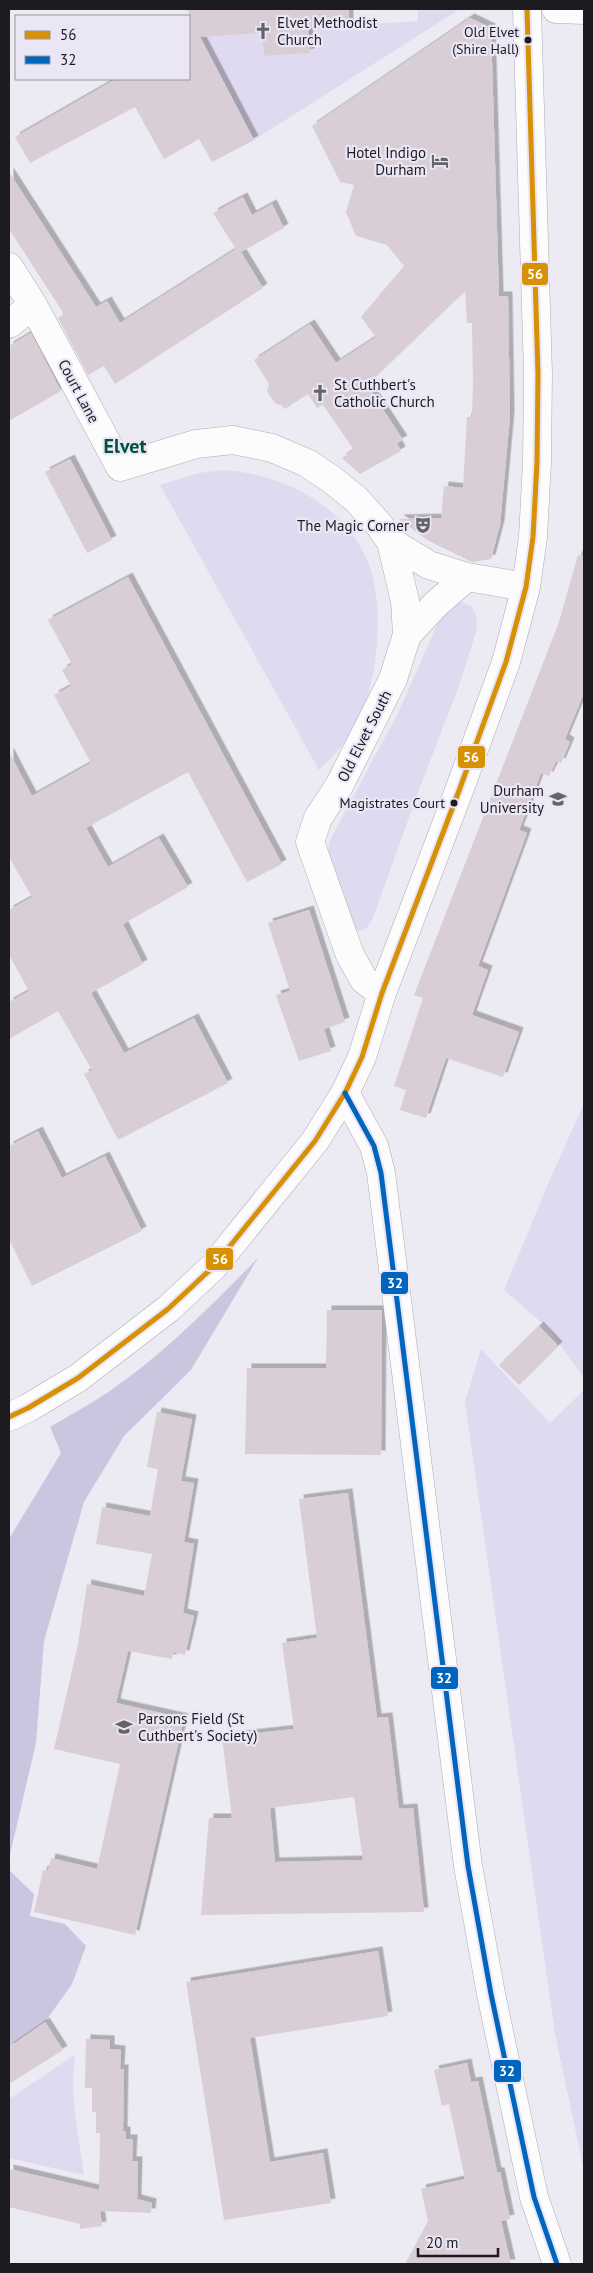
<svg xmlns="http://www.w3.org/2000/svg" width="593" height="2273" font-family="'PT Sans',sans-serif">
	<defs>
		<filter id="shadow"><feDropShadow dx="4.5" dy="-4.5" stdDeviation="0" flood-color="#0004"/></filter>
	</defs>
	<rect width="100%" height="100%" fill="#eceaf2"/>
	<path fill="#e0daf0" d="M 186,9 L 217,9 L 219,36 L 262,33 L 264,56 L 309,53 L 308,28 L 418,21 L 418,9 L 460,9 L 254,140 Z
		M 223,470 C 279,473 338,502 364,553 C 386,595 379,670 362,713 C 354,735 335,754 319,770 L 160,485 L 199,473 Z
		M 462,602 L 471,606 L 476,615 L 477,629 L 459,686 L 420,787 L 374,915 C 369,926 366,933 353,931 L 328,852 L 330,840 L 398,713 L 440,618 L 454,604 Z
		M 584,1103 L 584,1378 L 549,1329 L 504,1290 L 548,1184 Z
		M 481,1349 L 550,1423 L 584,1390 L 584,2171 L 555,2034 L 465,1402 Z
		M 76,2054 C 68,2087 79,2140 84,2175 L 9,2158 L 9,2099 Z"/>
	<path fill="#ccc5e0" d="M 258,1258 L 191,1370 L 124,1436 L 84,1502 L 44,1641 L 36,1743 L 9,1859 L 9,1539 L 61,1453 L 50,1427 C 65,1418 81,1409 96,1400 C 157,1361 208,1309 258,1258 Z
		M 9,1870 L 34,1894 L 30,1916 L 65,1924 L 86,1946 L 72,1984 L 45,2022 L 9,2047 Z"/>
	<path fill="#d9ced5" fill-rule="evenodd" filter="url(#shadow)" d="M 189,9 L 349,9 L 349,25 L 308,28 L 310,53 L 264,56 L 262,33 L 200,37 L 254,140 L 212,162 L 199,139 L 164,159 L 135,107 L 30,163 L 15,137 L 116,79 L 189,79 Z
		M 470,18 L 491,28 L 499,296 L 508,296 L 510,416 L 500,525 L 491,559 L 472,562 L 427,540 L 399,519 L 441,518 L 444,486 L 463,488 L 467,417 L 472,417 L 473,384 L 472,323 L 467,323 L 465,291 L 367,385 L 403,440 L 397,443 L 401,451 L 360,474 L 342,458 L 354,450 L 323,405 L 317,408 L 308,394 L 285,409 L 281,405 L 276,404 L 267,392 L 269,384 L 254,360 L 310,324 L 336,363 L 376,337 L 361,317 L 404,266 L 387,245 L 356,236 L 346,212 L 354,185 L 340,182 L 312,126 Z
		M 9,172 L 96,307 L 107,301 L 120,323 L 236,249 L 213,213 L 243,197 L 252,215 L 272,204 L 284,228 L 241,252 L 263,288 L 115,384 L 104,366 L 88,375 L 58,318 L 64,314 L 9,229 Z
		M 31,333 L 61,391 L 9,421 L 9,346 Z
		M 70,459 L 112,540 L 87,553 L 45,472 Z
		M 578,555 L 584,556 L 584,693 L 565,739 L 570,742 L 561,763 L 556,761 L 549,776 L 541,773 L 528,807 L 519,830 L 527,833 L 478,966 L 488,970 L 472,1015 L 519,1032 L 503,1077 L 446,1058 L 426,1118 L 400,1110 L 406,1090 L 394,1086 L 423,998 L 414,995 L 559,622 Z
		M 128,577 L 282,864 L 247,882 L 188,772 L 86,828 L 108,867 L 159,838 L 188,887 L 123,924 L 143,964 L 91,993 L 124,1053 L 194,1018 L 228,1083 L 118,1140 L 84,1074 L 92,1070 L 58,1011 L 9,1039 L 9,1002 L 29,991 L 9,955 L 9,910 L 32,897 L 9,857 L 9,752 L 32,796 L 91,763 L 54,695 L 71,686 L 62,670 L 72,664 L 48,620 Z
		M 309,910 L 345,1022 L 324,1029 L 331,1051 L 299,1061 L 276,995 L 290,991 L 268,923 Z
		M 38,1131 L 62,1178 L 105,1156 L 142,1231 L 32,1286 L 9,1239 L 9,1146 Z
		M 327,1310 L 382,1310 L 381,1455 L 245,1454 L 247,1368 L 326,1368 Z
		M 539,1326 L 558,1346 L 519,1385 L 499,1365 Z
		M 157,1412 L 192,1419 L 181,1481 L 194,1483 L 184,1542 L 194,1544 L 183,1613 L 194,1616 L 185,1655 L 173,1652 L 172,1659 L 128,1651 L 116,1703 L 184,1718 L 135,1935 L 34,1912 L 43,1870 L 48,1871 L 51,1858 L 97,1869 L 120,1764 L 54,1749 L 78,1644 L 87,1584 L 144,1596 L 152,1554 L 96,1544 L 102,1507 L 150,1516 L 158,1469 L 147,1467 Z
		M 348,1493 L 377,1718 L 388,1717 L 399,1809 L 413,1808 L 424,1912 L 201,1915 L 209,1818 L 232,1818 L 222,1737 L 294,1729 L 282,1643 L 317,1638 L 299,1499 ZM 354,1797 L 363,1860 L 275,1862 L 270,1808 Z
		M 378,1951 L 388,2016 L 250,2038 L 270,2162 L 323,2153 L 331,2203 L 224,2220 L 186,1982 Z
		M 45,2022 L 63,2050 L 9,2084 L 9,2047 Z
		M 86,2039 L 110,2040 L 110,2049 L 121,2050 L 120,2069 L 124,2069 L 123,2131 L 126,2131 L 126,2139 L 133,2139 L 132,2161 L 138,2161 L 137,2199 L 152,2203 L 151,2213 L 100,2211 L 102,2226 L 80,2229 L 80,2224 L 9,2207 L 9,2169 L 99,2190 L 100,2133 L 96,2133 L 96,2112 L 92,2112 L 92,2088 L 85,2088 Z
		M 467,2063 L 471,2082 L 478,2081 L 497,2172 L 500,2172 L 510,2219 L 501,2221 L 511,2264 L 405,2264 L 428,2221 L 421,2189 L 465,2179 L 449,2104 L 442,2106 L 434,2070 Z"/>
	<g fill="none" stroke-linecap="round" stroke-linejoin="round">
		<g stroke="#adacb2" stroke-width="29">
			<path id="minor" d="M 556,9 L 584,10
				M 9,267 L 33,305 L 120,467 L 196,444 L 233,440 L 272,448 L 307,463 L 331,479 L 357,500 L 380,526 L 391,542 L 405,601 L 407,635 L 393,679 L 339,786 L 318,818 L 310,842 L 350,955 L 364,980 L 382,993
				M 9,324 L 33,305
				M 391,542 L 429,565 L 467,577 L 526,587
				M 407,635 L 436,604 L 467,577
				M 345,1093 L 374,1146 L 381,1173 L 468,1866 L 491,1994 L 534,2197 L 557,2264
				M 9,1417 L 28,1408 L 78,1378 L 168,1309 L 213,1267 L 315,1141 L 345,1093 L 362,1057 L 382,993 L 460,788 L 506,662 L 526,587 L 533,537 L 537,462 L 538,374 L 527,9"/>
		</g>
		<use href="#minor" stroke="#fcfcfd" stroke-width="28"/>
		<g stroke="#eae6f6" stroke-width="9">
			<path id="bus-1" d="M 9,1417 L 28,1408 L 78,1378 L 168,1309 L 213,1267 L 315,1141 L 345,1093 L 362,1057 L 382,993 L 460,788 L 506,662 L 526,587 L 533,537 L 537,462 L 538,374 L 527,9"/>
		</g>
		<g stroke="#eae6f6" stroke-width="9">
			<path id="bus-2" d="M 345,1093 L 374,1146 L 381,1173 L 468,1866 L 491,1994 L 534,2197 L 557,2264"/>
		</g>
		<use href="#bus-1" stroke="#d69105" stroke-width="5"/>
		<use href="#bus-2" stroke="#0065bd" stroke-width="5"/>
	</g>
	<defs>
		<g id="church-bare" transform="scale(1.35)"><path d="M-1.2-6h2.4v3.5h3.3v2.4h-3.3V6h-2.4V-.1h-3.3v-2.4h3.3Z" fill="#65636a" stroke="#eae6f6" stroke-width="2.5" paint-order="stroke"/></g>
		<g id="hotel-bare" transform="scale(1.35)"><path d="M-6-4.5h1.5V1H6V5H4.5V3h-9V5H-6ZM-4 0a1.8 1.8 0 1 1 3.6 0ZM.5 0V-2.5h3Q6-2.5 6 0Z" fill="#65636a" stroke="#eae6f6" stroke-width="2.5" paint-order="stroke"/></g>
		<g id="theatre-bare" transform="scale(1.35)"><path d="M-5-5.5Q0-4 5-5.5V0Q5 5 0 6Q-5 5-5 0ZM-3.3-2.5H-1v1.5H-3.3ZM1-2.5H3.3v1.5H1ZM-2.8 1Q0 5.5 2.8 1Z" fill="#65636a" stroke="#eae6f6" stroke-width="2.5" paint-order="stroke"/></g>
		<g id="university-bare" transform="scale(1.35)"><path d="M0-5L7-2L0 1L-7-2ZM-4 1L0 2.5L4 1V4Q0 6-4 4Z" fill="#65636a" stroke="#eae6f6" stroke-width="2.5" paint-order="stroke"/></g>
	</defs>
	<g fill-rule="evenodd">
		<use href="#church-bare" x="263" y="31"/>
		<use href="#hotel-bare" x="440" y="161"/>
		<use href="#church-bare" x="320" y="393"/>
		<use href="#theatre-bare" x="423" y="525"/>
		<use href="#university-bare" x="558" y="799"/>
		<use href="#university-bare" x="124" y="1727"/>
	</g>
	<g fill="#1c1b20" stroke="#eae6f6" stroke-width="2">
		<circle cx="528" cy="40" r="4.5"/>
		<circle cx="454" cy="803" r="4.5"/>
	</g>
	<g text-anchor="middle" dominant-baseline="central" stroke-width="4.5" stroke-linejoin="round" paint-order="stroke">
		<g font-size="14" fill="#1c1b20" stroke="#eae6f6" text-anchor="end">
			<text x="519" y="32">Old Elvet<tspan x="519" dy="17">(Shire Hall)</tspan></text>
			<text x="445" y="803">Magistrates Court</text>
		</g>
		<g font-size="15" fill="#1c1b20" stroke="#eae6f6" text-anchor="start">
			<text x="277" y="22">Elvet Methodist<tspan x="277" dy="17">Church</tspan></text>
			<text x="426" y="152" text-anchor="end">Hotel Indigo<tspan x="426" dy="17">Durham</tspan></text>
			<text x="334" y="384">St Cuthbert's<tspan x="334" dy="17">Catholic Church</tspan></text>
			<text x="409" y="525" text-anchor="end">The Magic Corner</text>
			<text x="544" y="790" text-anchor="end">Durham<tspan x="544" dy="17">University</tspan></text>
			<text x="138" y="1718">Parsons Field (St<tspan x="138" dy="17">Cuthbert's Society)</tspan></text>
		</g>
		<g font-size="15" fill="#1c1b20" stroke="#eae6f6">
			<text transform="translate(79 391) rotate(62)">Court Lane</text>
			<text transform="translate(364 736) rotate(-63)">Old Elvet South</text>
		</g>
		<g font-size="20" font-weight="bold" fill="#00523c" stroke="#eae6f6">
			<text x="125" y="446">Elvet</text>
		</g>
	</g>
	<g stroke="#eae6f6" stroke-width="2">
		<rect x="521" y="262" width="28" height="24" rx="5" fill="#d69105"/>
		<rect x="457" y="745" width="29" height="24" rx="5" fill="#d69105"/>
		<rect x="205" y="1247" width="29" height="24" rx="5" fill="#d69105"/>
		<rect x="380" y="1271" width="29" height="24" rx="5" fill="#0065bd"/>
		<rect x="430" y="1666" width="29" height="24" rx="5" fill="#0065bd"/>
		<rect x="493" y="2059" width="29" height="24" rx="5" fill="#0065bd"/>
	</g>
	<g font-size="14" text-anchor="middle" font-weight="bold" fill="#fff">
		<text x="535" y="279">56</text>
		<text x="471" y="762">56</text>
		<text x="220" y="1264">56</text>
		<text x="395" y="1288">32</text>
		<text x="444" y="1683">32</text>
		<text x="507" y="2076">32</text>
	</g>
	<rect width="593" height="2273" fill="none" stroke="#1c1b20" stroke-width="20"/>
	<rect x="15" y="15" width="175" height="65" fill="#eae6f6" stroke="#9895a0"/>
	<rect x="25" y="31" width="25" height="8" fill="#d69105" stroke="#9895a0"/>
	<text x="60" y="40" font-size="15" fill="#1c1b20">56</text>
	<rect x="25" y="56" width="25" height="8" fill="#0065bd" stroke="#9895a0"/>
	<text x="60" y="65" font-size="15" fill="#1c1b20">32</text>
	<path d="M418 2248v8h80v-8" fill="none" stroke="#1c1b20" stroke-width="2.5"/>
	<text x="426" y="2248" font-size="15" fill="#1c1b20" stroke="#eae6f6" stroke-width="4" paint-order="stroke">20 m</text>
</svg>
